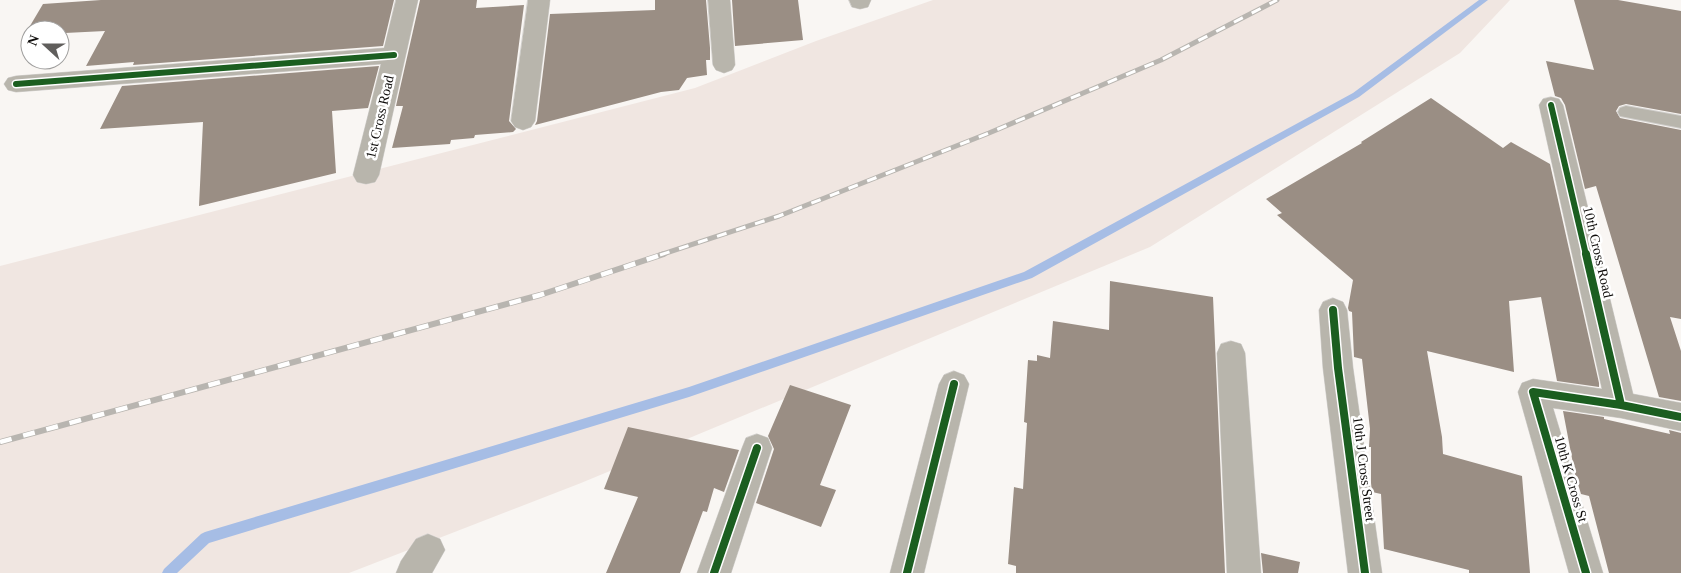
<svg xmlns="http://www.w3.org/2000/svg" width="1681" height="573" font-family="Georgia,serif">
	<rect width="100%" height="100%" fill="#f9f6f3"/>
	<path fill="#f0e6e1" d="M 933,0 L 1510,0 L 1460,53 L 1150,247 L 581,483 L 349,573 L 0,573 L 0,266 L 695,88 L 816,41 Z"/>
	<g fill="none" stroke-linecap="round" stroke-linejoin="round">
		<path fill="#a6bde5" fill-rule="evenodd" d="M 1479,0 L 1488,0 L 1359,97 L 1032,278 L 689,397 L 209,543 L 177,573 L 162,573 L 164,569 L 201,534 L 205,532 L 689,387 L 1024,272 L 1353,93 Z"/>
	</g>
	<path fill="#9a8e84" d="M 101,0 L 394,0 L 383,46 L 133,65 L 134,62 L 86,66 L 105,31 L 65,33 L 60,33 L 60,30 L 30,30 L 30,35 L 24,36 L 43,4 Z
		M 420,0 L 477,0 L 476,8 L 524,5 L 509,121 L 516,129 L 513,132 L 475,135 L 474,138 L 451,140 L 450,144 L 392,148 L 403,106 L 396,106 Z
		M 655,0 L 706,0 L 710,48 L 710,60 L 706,60 L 707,75 L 687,78 L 679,90 L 661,92 L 535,125 L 537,121 L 550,14 L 655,10 Z
		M 732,0 L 798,0 L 803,40 L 735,46 Z
		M 1574,0 L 1618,0 L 1681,11 L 1681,114 L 1626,104 L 1619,106 L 1616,111 L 1620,118 L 1681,130 L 1681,319 L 1670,317 L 1681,351 L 1681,401 L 1659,397 L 1596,186 L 1585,189 L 1565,105 L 1561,98 L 1555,96 L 1546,61 L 1594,70 Z
		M 379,66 L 368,108 L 332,111 L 336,173 L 199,206 L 203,122 L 100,129 L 122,86 Z
		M 1431,98 L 1503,148 L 1511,142 L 1550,164 L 1599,383 L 1599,387 L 1557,381 L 1541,297 L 1509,301 L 1514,372 L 1427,351 L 1442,437 L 1443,454 L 1522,476 L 1530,573 L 1469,573 L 1469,570 L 1384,549 L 1381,494 L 1372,492 L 1371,483 L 1371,447 L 1369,447 L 1370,429 L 1362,359 L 1354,357 L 1352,312 L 1349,311 L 1348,308 L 1353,280 L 1277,215 L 1282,213 L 1266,199 L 1362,143 L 1361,142 Z
		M 1110,281 L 1213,297 L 1225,573 L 1016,573 L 1016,566 L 1008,564 L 1014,487 L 1023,489 L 1027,423 L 1024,422 L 1028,360 L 1037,361 L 1037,355 L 1050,358 L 1053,321 L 1109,330 Z
		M 790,385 L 851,405 L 820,485 L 836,490 L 821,527 L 756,503 L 774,449 L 768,436 Z
		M 1563,411 L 1604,417 L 1604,419 L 1670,434 L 1669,430 L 1681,433 L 1681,573 L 1609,573 L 1589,496 L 1581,494 L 1575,474 Z
		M 628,427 L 739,450 L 724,492 L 714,488 L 707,512 L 703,511 L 680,573 L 606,573 L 638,497 L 604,489 Z
		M 1261,553 L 1300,562 L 1298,573 L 1263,573 Z"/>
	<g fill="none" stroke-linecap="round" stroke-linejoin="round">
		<g stroke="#d3d1cf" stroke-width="2">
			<path id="lane" d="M 1626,106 L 1681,116 L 1681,128 L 1620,116 L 1618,112 L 1620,108 Z"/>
		</g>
		<g stroke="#d3d1cf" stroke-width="1">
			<path id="street" d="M 396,0 L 418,0 L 379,175 L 375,182 L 366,184 L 357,182 L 353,175 L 381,64 L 16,92 L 8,90 L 4,84 L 8,78 L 16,76 L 384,48 Z
				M 528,0 L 550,0 L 535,121 L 531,127 L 523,130 L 515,127 L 511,121 Z
				M 708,0 L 730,0 L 735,65 L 732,70 L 724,73 L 716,70 L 713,65 Z
				M 849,0 L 871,0 L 868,7 L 860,9 L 852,7 Z
				M 1551,97 L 1559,99 L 1563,105 L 1633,394 L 1681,403 L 1681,431 L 1621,418 L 1553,408 L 1603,573 L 1569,573 L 1518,392 L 1522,383 L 1533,379 L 1602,389 L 1539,105 L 1543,99 Z
				M 1333,298 L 1343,302 L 1347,310 L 1353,368 L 1382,573 L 1348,573 L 1323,368 L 1319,310 L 1323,302 Z
				M 1231,341 L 1241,344 L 1245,353 L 1261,573 L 1227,573 L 1217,353 L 1221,344 Z
				M 954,371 L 964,375 L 969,384 L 924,573 L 890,573 L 939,384 L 944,375 Z
				M 757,434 L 768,438 L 772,448 L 731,573 L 697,573 L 742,448 L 746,438 Z
				M 428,534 L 440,539 L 445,550 L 432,573 L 396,573 L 401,561 L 416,539 Z"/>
		</g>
		<use href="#lane" fill="#b8b5ac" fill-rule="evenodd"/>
		<use href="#street" fill="#b8b5ac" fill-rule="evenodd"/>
		<g stroke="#b8b5b0" stroke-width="5">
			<path id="rail-far1" d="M 660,255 L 779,216 L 989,133 L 1161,60 L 1277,0"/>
		</g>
		<g stroke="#b8b5b0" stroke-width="6">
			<path id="rail" d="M 0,442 L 540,295 L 664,254"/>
		</g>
		<use href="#rail-far1" stroke="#fff" stroke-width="3" stroke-dasharray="10" stroke-linecap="butt"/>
		<use href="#rail" stroke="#fff" stroke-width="4.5" stroke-dasharray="12" stroke-linecap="butt"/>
		<g stroke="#fff" stroke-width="9">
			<path id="cycleway-far1" d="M 16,84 L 394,55
				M 1551,105 L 1586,255"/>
		</g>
		<g stroke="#fff" stroke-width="11">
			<path id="cycleway" d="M 1586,254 L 1621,405
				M 1333,310 L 1338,368 L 1365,573
				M 714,573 L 757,448
				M 907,573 L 954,384
				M 1586,573 L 1533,392 L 1621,405 L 1681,417"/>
		</g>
		<use href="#cycleway-far1" stroke="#1b5e20" stroke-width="6"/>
		<use href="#cycleway" stroke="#1b5e20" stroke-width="8"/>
	</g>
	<g text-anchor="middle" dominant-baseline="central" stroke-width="5" stroke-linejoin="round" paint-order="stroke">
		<g font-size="14" fill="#0e0c0a" stroke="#fff">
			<text transform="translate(380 117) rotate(-77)">1st Cross Road</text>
			<text transform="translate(1598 252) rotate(77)">10th Cross Road</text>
			<text transform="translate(1364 469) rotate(83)">10th J Cross Street</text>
			<text transform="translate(1571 479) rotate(74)">10th K Cross St</text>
		</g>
	</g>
	<g transform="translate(45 45) rotate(291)"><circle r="24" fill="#ffffff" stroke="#9f9e9d"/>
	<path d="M0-4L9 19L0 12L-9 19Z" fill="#605e5c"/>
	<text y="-8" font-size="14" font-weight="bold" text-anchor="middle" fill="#0e0c0a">N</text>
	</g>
</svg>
